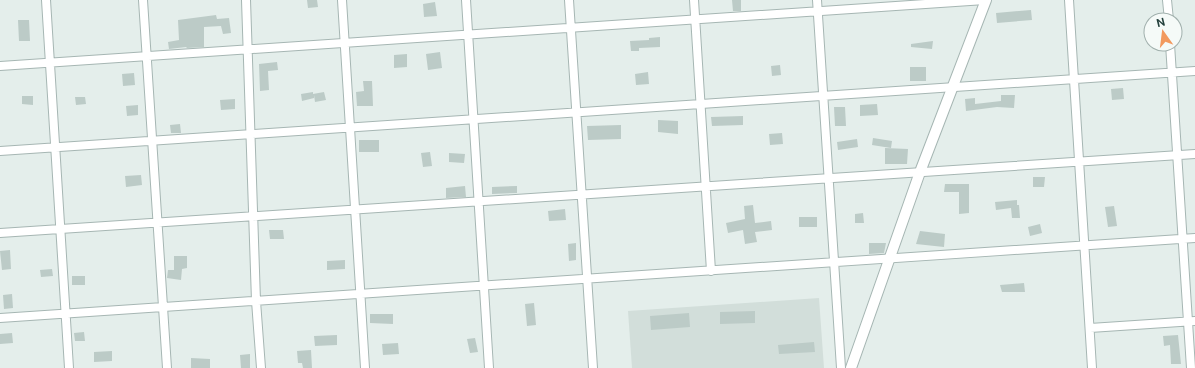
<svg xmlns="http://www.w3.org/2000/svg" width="1195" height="368" font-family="'Public Sans',sans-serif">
	<rect width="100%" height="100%" fill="#e4eeeb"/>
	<path fill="#d2deda" d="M 819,298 L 824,368 L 632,368 L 628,311 Z"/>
	<path fill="#bccbc7" d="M 307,0 L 317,0 L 318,7 L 308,8 Z
		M 732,0 L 741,0 L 741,11 L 733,11 Z
		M 435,2 L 437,16 L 424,17 L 423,4 Z
		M 1031,10 L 1032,20 L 997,23 L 996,13 Z
		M 216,15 L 217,19 L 229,18 L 231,33 L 223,34 L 221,26 L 204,27 L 204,47 L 187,48 L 186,47 L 169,49 L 168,42 L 179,40 L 178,20 Z
		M 18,20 L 29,20 L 30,41 L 19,41 Z
		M 660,37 L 660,47 L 639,48 L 639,51 L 631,51 L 630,41 L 649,40 L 649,38 Z
		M 933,41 L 932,49 L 911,47 L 911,44 Z
		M 440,52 L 442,68 L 428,70 L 426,54 Z
		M 407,54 L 407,67 L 394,68 L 394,55 Z
		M 277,62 L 278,70 L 268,71 L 269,90 L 260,91 L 259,64 Z
		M 780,65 L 781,75 L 772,76 L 771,66 Z
		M 910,67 L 926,67 L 926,81 L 910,81 Z
		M 648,72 L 649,84 L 636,85 L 635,74 Z
		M 134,73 L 135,85 L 123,86 L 122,74 Z
		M 363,81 L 372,81 L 373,106 L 357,106 L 356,92 L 364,91 Z
		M 1123,88 L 1124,99 L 1112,100 L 1111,89 Z
		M 313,92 L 313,94 L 324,92 L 326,100 L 315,102 L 314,95 L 314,98 L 302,101 L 301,94 Z
		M 1001,95 L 1015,95 L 1014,108 L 997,107 L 966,111 L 965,99 L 975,98 L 975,104 L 1001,101 Z
		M 22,96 L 33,96 L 33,105 L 22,104 Z
		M 75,97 L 85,97 L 86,104 L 76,105 Z
		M 235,99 L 235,109 L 221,110 L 220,100 Z
		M 877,104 L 878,115 L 860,116 L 860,105 Z
		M 138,105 L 138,115 L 127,116 L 126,106 Z
		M 834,107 L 845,107 L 846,126 L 835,126 Z
		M 743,116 L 743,125 L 712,126 L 711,117 Z
		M 658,120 L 678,121 L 678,134 L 658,132 Z
		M 180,124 L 181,133 L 171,133 L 170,125 Z
		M 621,125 L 621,139 L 588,140 L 587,126 Z
		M 782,133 L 783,144 L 770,145 L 769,134 Z
		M 873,138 L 892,141 L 891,148 L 872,145 Z
		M 857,139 L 858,147 L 838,150 L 837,142 Z
		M 359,140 L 379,140 L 379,152 L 359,152 Z
		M 885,148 L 908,149 L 907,164 L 885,164 Z
		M 430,152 L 432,166 L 423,167 L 421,153 Z
		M 449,153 L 465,154 L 464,163 L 449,162 Z
		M 141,175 L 142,185 L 126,187 L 125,176 Z
		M 1033,177 L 1045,177 L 1044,187 L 1033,187 Z
		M 945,184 L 969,184 L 969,213 L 959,214 L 959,192 L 944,192 Z
		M 465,186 L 466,197 L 446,198 L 446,188 Z
		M 517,186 L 517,193 L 492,194 L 492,187 Z
		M 1017,200 L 1017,205 L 1019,205 L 1020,218 L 1012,218 L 1011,208 L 996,210 L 995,202 Z
		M 753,205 L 755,223 L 771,221 L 772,230 L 755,232 L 757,242 L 745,244 L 743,230 L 728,233 L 726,223 L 745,219 L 744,206 Z
		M 1114,206 L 1117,226 L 1108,227 L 1105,207 Z
		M 565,209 L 566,220 L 549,221 L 548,211 Z
		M 863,213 L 864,223 L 855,223 L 855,214 Z
		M 799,217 L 817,217 L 817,227 L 799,227 Z
		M 1040,224 L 1042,233 L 1030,236 L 1028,227 Z
		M 269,230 L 283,230 L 284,239 L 270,239 Z
		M 920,231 L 945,234 L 944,247 L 916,244 Z
		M 576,243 L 576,260 L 569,261 L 568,244 Z
		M 869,243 L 886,243 L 884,253 L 869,254 Z
		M 10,250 L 11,269 L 2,270 L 0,251 Z
		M 174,256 L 187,256 L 187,268 L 182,269 L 181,280 L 167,278 L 168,270 L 174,270 Z
		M 345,260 L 345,269 L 327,270 L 327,261 Z
		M 52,269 L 53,276 L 41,277 L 40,270 Z
		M 72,276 L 85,276 L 85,285 L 72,285 Z
		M 1024,283 L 1025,292 L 1002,292 L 1000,285 Z
		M 12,294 L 13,308 L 4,309 L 3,295 Z
		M 534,303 L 536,325 L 527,326 L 525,304 Z
		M 755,311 L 755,323 L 720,324 L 720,312 Z
		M 689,313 L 690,327 L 651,330 L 650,316 Z
		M 370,314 L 393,314 L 393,324 L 370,323 Z
		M 84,332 L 85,341 L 75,341 L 74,333 Z
		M 12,333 L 13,343 L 0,344 L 0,334 Z
		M 337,335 L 337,345 L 315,346 L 314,336 Z
		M 1178,335 L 1181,364 L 1171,364 L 1170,345 L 1164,346 L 1163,336 Z
		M 475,338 L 478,352 L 470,353 L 467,339 Z
		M 814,342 L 815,352 L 779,354 L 778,345 Z
		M 398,343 L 399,354 L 383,355 L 382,344 Z
		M 311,350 L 312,368 L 303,368 L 302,363 L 298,363 L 297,351 Z
		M 112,351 L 112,361 L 94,362 L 94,352 Z
		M 250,354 L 250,368 L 241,368 L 240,355 Z
		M 191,358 L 210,359 L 210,368 L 191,368 Z"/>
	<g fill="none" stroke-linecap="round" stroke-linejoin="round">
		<g stroke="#a6b6b3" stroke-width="10">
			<path id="minor" d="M 46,0 L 69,368
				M 143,0 L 167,368
				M 246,0 L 256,301 L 261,368
				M 342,0 L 365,368
				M 466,0 L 489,368
				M 569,0 L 593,368
				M 694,0 L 711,271
				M 817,0 L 841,368
				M 1069,0 L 1092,368
				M 1167,0 L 1169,20
				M 1170,44 L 1191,368
				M 0,66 L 985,0
				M 0,151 L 1195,71
				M 0,233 L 1195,154
				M 0,318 L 1195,238
				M 1090,328 L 1195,321"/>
		</g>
		<g stroke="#a6b6b3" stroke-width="12">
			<path id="tertiary" d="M 851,368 L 920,172 L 986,0"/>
		</g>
		<use href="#minor" stroke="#fff" stroke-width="8"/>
		<use href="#tertiary" stroke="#fff" stroke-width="10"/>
	</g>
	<g transform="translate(1163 32) rotate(346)"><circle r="19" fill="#f5faf8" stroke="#a1b0ad"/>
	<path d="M0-3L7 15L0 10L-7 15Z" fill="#f2995e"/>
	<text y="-6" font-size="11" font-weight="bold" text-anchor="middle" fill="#23403c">N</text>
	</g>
</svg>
